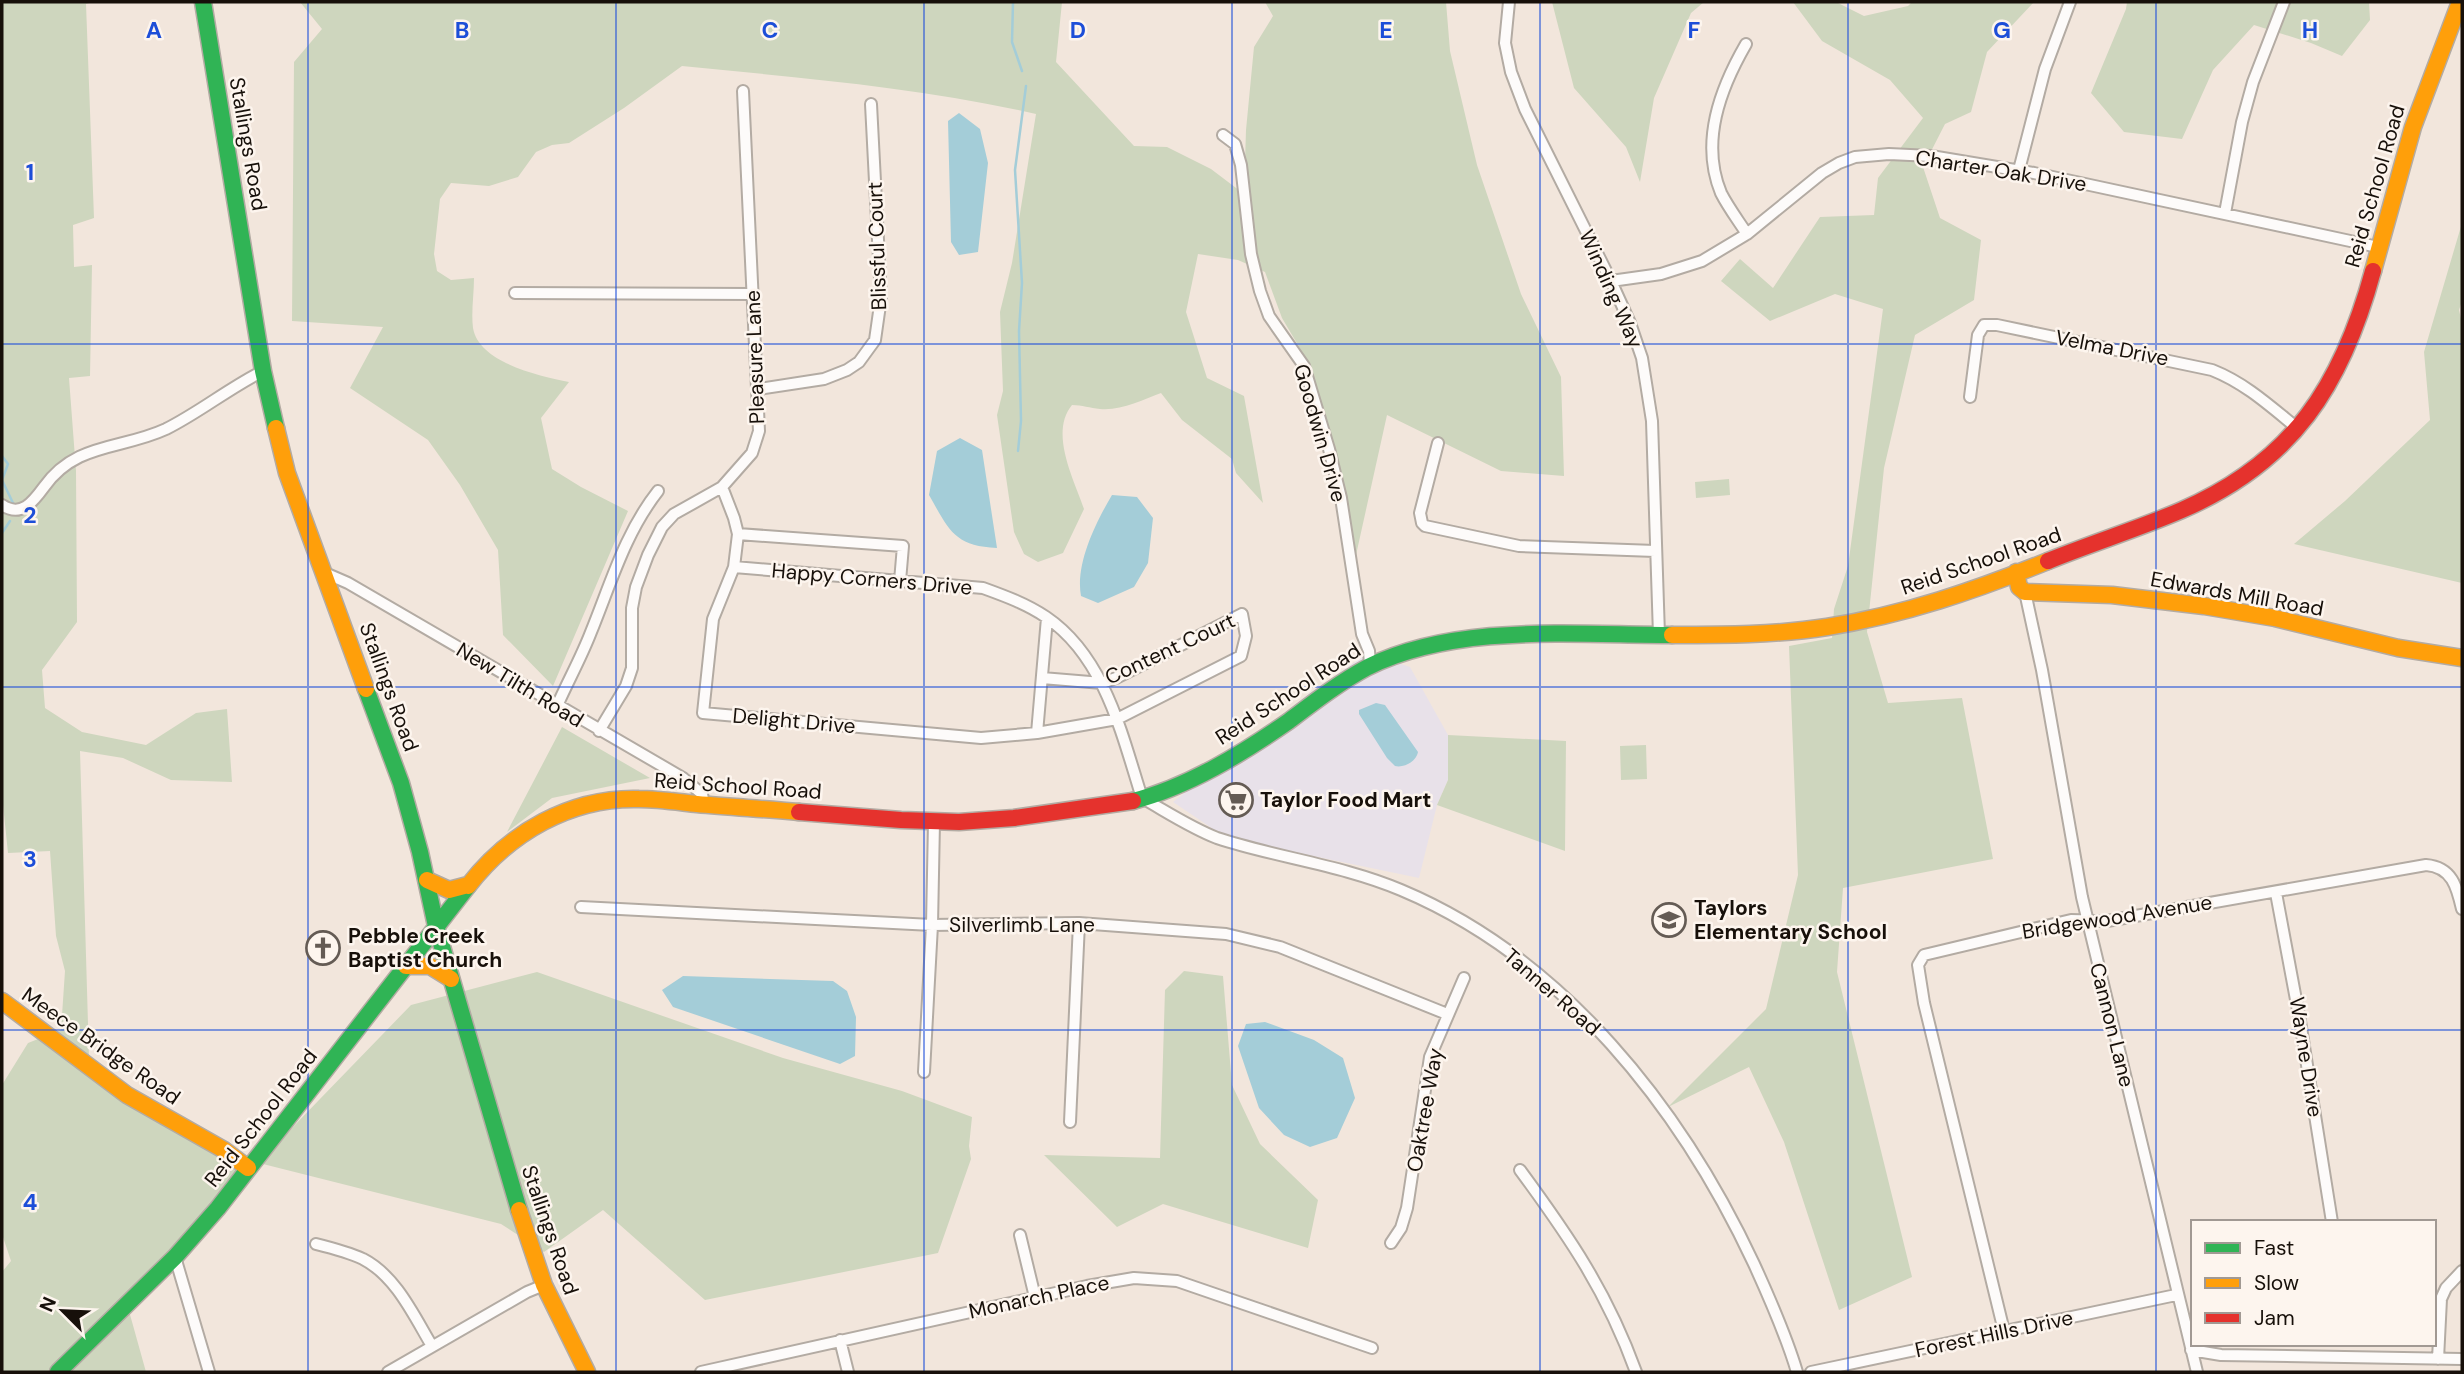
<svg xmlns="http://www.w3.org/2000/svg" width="2464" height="1374" font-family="'DM Sans',sans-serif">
	<rect width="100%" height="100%" fill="#f2e6dc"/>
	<path fill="#e8e1e9" d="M 1368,653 L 1410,667 L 1448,735 L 1448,780 L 1437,805 L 1419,878 L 1294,852 L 1219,833 L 1173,802 L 1307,695 Z"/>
	<path fill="#ced6be" d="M 2,2 L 93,2 L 86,4 L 94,218 L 73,225 L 74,267 L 92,265 L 90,376 L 69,378 L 76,471 L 77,622 L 42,670 L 45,708 L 82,732 L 146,745 L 196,713 L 227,709 L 232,782 L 171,780 L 123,758 L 80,751 L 89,1058 L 187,1137 L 258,1163 L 411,1005 L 537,972 L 783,1058 L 902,1091 L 972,1117 L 969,1146 L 971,1159 L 938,1253 L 705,1300 L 603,1210 L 544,1252 L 501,1224 L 259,1163 L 129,1311 L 146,1372 L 2,1372 L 2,1272 L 11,1261 L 2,1234 L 2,1085 L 28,1043 L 61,1030 L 65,971 L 56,936 L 50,851 L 8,853 L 2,795 Z
		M 300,2 L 1062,2 L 1056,62 L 1134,146 L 1167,147 L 1211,169 L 1244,194 L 1246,130 L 1254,47 L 1273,16 L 1265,2 L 1446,2 L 1450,51 L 1477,165 L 1521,294 L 1561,377 L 1564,476 L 1501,471 L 1387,415 L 1356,555 L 1308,362 L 1282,318 L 1265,272 L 1238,260 L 1198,254 L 1186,312 L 1207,378 L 1244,396 L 1263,503 L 1236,473 L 1232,459 L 1182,420 L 1161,393 C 1142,400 1121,411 1100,409 C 1090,408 1082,405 1072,405 C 1049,433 1074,479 1084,509 L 1063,553 L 1038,562 L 1024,554 L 1014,532 L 997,415 L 1003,391 L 1000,312 L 1012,263 L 1036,114 C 920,87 800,78 682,66 L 624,108 L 569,143 L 552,145 L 536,152 L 518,177 L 489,186 L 451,183 L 440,199 L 434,254 L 437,271 L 451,280 L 474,278 C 474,294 471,312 473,328 C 479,363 540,376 569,382 L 541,418 L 552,469 L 581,487 L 628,511 L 553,686 L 503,635 L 498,550 L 460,485 L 428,440 L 350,388 L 383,327 L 292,321 L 294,62 L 322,29 Z
		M 1552,2 L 1704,2 L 1691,13 L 1654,98 L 1640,182 L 1626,147 L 1574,88 Z
		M 1793,2 L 1836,2 L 1864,16 L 1908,6 L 1912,2 L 2034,2 L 1987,52 L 1971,112 L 1945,124 L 1923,167 L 1940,218 L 1981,240 L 1974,300 L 1915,335 L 1884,468 L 1867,632 L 1888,703 L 1962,698 L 1993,859 L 1843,888 L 1837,972 L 1912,1277 L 1839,1310 L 1784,1142 L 1749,1067 L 1668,1107 L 1766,1009 L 1798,875 L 1789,646 L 1832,638 L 1834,609 L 1848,566 L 1883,309 L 1835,294 L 1770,321 L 1721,281 L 1740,259 L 1773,288 L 1820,217 L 1874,215 L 1878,178 L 1923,118 L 1890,80 L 1822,41 Z
		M 2127,2 L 2369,2 L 2370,20 L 2342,56 L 2311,43 L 2254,25 L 2213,70 L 2182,139 L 2124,132 L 2091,93 L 2126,9 Z
		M 2462,223 L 2462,301 L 2459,310 L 2462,323 L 2462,583 L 2294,544 L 2345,501 L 2430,420 L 2424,352 Z
		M 1729,479 L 1730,495 L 1696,498 L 1695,482 Z
		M 562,727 L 650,778 L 552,798 L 507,832 Z
		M 1448,735 L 1566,741 L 1565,851 L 1437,805 L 1448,780 Z
		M 1646,745 L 1647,779 L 1621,780 L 1620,746 Z
		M 1184,971 L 1223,976 L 1232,1085 L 1260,1144 L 1318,1200 L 1308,1248 L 1163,1204 L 1117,1227 L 1044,1155 L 1160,1158 L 1165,990 Z"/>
	<path fill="#a4cdd8" d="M 959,113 L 980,129 L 988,163 L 978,252 L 959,255 L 951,242 L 948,121 Z
		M 960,438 L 982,450 L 997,548 C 954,546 949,530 929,495 L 937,451 Z
		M 1112,495 L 1137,497 L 1153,518 L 1148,563 L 1134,587 L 1098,603 L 1081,596 C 1075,564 1096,522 1112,495 Z
		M 1376,703 L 1385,705 L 1418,752 C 1416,762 1404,768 1395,766 L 1387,758 L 1359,714 L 1359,710 Z
		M 683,976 L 833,981 L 847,991 L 856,1017 L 855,1056 L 840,1064 L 673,1007 L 662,990 Z
		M 1265,1022 L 1314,1040 L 1343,1058 L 1355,1098 L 1337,1138 L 1310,1147 L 1284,1135 L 1259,1108 L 1238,1046 L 1246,1024 Z"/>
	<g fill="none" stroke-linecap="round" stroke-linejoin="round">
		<path stroke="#a4cdd8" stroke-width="2.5" d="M 1013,2 L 1012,42 L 1022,71
			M 1018,451 L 1021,421 L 1019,331 L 1022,283 L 1015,170 L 1026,86
			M 2,456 L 8,464 L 2,480 L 13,503
			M 2,533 L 10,521"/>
		<g stroke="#b3aba3" stroke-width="14">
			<path id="street" d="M 1509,2 L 1505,43 L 1511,72 L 1525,109 L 1611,281 L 1630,323 L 1642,358 L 1652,421 L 1659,635
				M 1746,44 C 1720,89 1700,142 1721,193 C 1728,207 1738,220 1747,234
				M 1223,135 L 1235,144 L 1241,165 L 1251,254 L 1260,291 L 1269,316 L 1304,366 L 1329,449 L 1341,498 L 1362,634 L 1369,651 L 1370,664
				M 2019,170 L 2045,69 L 2070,2
				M 2225,213 L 2242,122 L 2253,82 L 2284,2
				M 1611,281 L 1661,274 L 1702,261 L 1747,234 L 1822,173 L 1839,163 L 1855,157 L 1889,154 L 1931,156 L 2034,173 L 2378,247
				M 515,293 L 753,294
				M 759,389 L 824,379 L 847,370 L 859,362 L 875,340 L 881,298 L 871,104
				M 1970,397 L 1978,335 L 1984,325 L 1997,325 L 2212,370 C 2245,383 2270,406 2297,428
				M 1438,443 L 1420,513 L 1422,523 L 1425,526 L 1519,546 L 1655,551
				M 722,487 L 734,518 L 738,534 L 734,567 L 713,619 L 703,713 L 981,738 L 1037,733 L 1117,719 L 1241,656 L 1246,636 L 1242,614 L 1116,678 L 1102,683 L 1042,678
				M 2,505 C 21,518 33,502 44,487 C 76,442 121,450 166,429 C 200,412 229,388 263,371
				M 738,534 L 903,546 L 900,581
				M 734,567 L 983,588 C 1005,596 1027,604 1046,617 C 1105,657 1122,735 1142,798 C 1167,812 1191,828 1217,838 C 1278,858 1342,865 1401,890 C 1563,958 1681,1108 1754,1264 C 1770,1299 1786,1335 1797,1372
				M 325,573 L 348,583 L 683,778 L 702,794 L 704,805
				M 2025,592 L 2042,670 L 2082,897 L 2197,1372
				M 557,706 C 568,681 581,658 591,632 C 611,583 625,533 658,491
				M 599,731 L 626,686 L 632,668 L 632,608 L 636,587 L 648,555 L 662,527 L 674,514 L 722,487 L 752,453 L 759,431 L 743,91
				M 1037,733 L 1047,618
				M 2276,893 L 2300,1021 L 2332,1222
				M 581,907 L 932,925 L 1079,923 L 1226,934 L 1280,947 L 1447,1014
				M 924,1072 L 932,925 L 934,822
				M 1070,1122 L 1079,923
				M 1520,1170 C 1570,1238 1607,1292 1636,1372
				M 1020,1235 L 1035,1297
				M 1391,1243 L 1401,1228 L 1407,1208 L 1430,1057 L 1464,978
				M 316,1244 C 332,1248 348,1252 363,1259 C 396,1276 414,1316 432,1346
				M 175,1257 L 209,1372
				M 2004,1331 L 1924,1003 L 1918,965 L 1924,955 L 2071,920 L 2107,921 L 2426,865 C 2452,867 2457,887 2462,909
				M 840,1340 L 848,1372
				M 2191,1350 L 2221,1355 L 2462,1359
				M 2438,1359 L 2441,1299 L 2446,1288 L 2462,1271
				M 388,1372 L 527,1292 L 544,1285
				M 701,1372 L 1087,1286 L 1134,1278 L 1177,1281 L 1372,1348
				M 1811,1372 L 2176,1295"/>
		</g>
		<g stroke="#b3aba3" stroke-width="19">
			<path id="fast" d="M 203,2 L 263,371 L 276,428
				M 366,689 L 401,783 L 420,852 L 436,926 L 519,1210
				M 1133,801 C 1188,787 1243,753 1289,721 C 1314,702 1340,682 1368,667 C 1457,623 1575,635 1672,635
				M 58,1372 L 175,1257 L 218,1208 L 468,886"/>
		</g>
		<g stroke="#b3aba3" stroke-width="19">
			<path id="slow" d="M 2373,271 L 2413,127 L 2460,2
				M 276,428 L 287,473 L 366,689
				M 2016,572 L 2019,587 L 2025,592 L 2112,595 L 2204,606 L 2275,618 L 2398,648 L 2462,658
				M 1672,635 C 1724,635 1776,635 1827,627 C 1904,615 1976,590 2048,561
				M 427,880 L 449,890 L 468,885
				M 468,886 C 509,833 570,797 639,799 C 658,799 678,802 697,804 C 731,807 765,809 799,812
				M 406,966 L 430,966 L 451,979
				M 2,1001 L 127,1095 L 224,1150 L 248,1168
				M 519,1210 L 544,1285 L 587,1372"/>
		</g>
		<g stroke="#b3aba3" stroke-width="19">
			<path id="jam" d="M 2048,561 C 2092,543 2138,529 2182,510 C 2293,462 2342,385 2373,271
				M 799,812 L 901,820 L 959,822 L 1014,818 L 1133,801"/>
		</g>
		<use href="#street" stroke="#fdfbfa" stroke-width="10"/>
		<use href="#fast" stroke="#30b455" stroke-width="16"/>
		<use href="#slow" stroke="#ff9f0a" stroke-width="16"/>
		<use href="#jam" stroke="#e5322d" stroke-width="16"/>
	</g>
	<path fill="none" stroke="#1d4ed8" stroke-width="2" stroke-opacity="0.55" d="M 308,2 L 308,1372M 616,2 L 616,1372M 924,2 L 924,1372M 1232,2 L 1232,1372M 1540,2 L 1540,1372M 1848,2 L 1848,1372M 2156,2 L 2156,1372M 2,344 L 2462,344M 2,687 L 2462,687M 2,1030 L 2462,1030"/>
	<defs>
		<g id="supermarket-ring" transform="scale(1.75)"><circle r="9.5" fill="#fdf5ee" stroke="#645b54" stroke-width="1.5"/><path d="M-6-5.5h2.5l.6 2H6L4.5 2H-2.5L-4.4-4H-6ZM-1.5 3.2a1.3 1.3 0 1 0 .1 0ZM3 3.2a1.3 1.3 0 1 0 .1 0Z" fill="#645b54"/></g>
		<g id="school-ring" transform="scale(1.75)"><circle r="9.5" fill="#fdf5ee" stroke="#645b54" stroke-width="1.5"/><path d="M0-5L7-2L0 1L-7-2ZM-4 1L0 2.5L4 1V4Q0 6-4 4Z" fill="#645b54"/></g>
		<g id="church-ring" transform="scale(1.75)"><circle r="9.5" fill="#fdf5ee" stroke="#645b54" stroke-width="1.5"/><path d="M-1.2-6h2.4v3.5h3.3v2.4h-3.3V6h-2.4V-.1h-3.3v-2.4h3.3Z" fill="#645b54"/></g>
	</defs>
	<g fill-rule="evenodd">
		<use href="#supermarket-ring" x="1236" y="800"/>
		<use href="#school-ring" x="1669" y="920"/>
		<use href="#church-ring" x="323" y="948"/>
	</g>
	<g text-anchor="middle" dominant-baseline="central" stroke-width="5" stroke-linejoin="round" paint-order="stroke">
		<g font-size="21" fill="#17100a" stroke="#fdf5ee">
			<text transform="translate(248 144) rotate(80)">Stallings Road</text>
			<text transform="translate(2001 171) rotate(9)">Charter Oak Drive</text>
			<text transform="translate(2375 186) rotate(-74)">Reid School Road</text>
			<text transform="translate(877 246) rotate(-92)">Blissful Court</text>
			<text transform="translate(1611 289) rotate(66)">Winding Way</text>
			<text transform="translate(2112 348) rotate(11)">Velma Drive</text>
			<text transform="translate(755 357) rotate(-92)">Pleasure Lane</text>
			<text transform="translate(1320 433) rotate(74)">Goodwin Drive</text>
			<text transform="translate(1981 561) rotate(-19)">Reid School Road</text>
			<text transform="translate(872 579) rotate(5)">Happy Corners Drive</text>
			<text transform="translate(2237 594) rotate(10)">Edwards Mill Road</text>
			<text transform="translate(1170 649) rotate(-25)">Content Court</text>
			<text transform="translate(520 685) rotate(31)">New Tilth Road</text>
			<text transform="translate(389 687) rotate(70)">Stallings Road</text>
			<text transform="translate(1288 694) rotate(-33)">Reid School Road</text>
			<text transform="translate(794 721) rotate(5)">Delight Drive</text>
			<text transform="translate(738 786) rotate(4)">Reid School Road</text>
			<text transform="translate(2117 917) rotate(-9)">Bridgewood Avenue</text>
			<text x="1022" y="925">Silverlimb Lane</text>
			<text transform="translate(1552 992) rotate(41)">Tanner Road</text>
			<text transform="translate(2112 1025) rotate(76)">Cannon Lane</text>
			<text transform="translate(101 1046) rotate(35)">Meece Bridge Road</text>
			<text transform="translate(2306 1057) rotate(81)">Wayne Drive</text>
			<text transform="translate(1425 1110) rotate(-80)">Oaktree Way</text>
			<text transform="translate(261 1118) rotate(-52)">Reid School Road</text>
			<text transform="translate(550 1230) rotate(71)">Stallings Road</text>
			<text transform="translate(1039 1297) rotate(-12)">Monarch Place</text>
			<text transform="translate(1994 1334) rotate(-12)">Forest Hills Drive</text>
		</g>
		<g font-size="21" font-weight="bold" fill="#17100a" stroke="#fdf5ee" text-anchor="start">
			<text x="1260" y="800">Taylor Food Mart</text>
			<text x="1694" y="908">Taylors<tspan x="1694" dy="24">Elementary School</tspan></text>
			<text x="348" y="936">Pebble Creek<tspan x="348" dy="24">Baptist Church</tspan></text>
		</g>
	</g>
	<g font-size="23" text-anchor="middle" font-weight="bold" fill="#1d4ed8" stroke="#fdf5ee" stroke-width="5" stroke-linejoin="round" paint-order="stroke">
		<text x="154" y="38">A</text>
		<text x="462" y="38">B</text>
		<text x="770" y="38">C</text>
		<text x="1078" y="38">D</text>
		<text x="1386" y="38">E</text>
		<text x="1694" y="38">F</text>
		<text x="2002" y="38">G</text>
		<text x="2310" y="38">H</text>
		<text x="30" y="180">1</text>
		<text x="30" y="523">2</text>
		<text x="30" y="867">3</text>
		<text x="30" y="1210">4</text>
	</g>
	<rect width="2464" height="1374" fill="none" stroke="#17100a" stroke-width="7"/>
	<rect x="2191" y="1220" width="245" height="126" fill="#fdf5ee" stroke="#a19993" stroke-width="2"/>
	<rect x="2205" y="1243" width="35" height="10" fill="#30b455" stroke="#a19993" stroke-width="2"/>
	<text x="2254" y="1255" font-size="21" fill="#17100a">Fast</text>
	<rect x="2205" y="1278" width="35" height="10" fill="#ff9f0a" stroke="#a19993" stroke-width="2"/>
	<text x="2254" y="1290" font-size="21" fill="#17100a">Slow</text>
	<rect x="2205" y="1313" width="35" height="10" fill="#e5322d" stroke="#a19993" stroke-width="2"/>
	<text x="2254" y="1325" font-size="21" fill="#17100a">Jam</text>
	<g transform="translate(63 1311) rotate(294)" stroke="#fdf5ee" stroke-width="5" paint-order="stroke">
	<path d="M0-5L12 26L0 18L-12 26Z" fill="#17100a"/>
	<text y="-10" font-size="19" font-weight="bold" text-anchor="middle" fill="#17100a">N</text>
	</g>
</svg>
